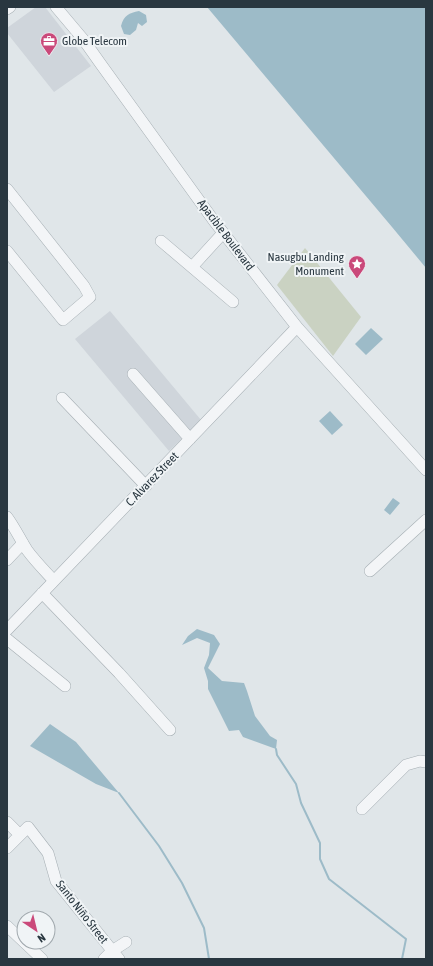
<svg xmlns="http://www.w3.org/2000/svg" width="433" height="966" font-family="'Asap Condensed',sans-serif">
	<rect width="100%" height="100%" fill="#e0e6e9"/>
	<path fill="#cfd5db" d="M 36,7 L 45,7 L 91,66 L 54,92 L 7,33 L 7,28 Z
		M 110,311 L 201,420 L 169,451 L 75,339 Z"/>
	<path fill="#cad2c2" d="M 305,248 L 361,317 L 333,356 L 277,285 Z"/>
	<path fill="#9dbbc8" d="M 207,7 L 426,7 L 426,268 L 392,227 Z
		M 139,11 L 146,15 L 147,22 L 142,26 L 138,23 L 136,30 L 130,35 L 124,34 L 121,26 C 124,15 129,13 139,11 Z
		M 371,328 L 383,339 L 366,355 L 355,344 Z
		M 330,411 L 343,425 L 332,435 L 319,421 Z
		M 393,498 L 400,503 L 390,515 L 384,510 Z
		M 197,629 L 214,635 L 220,644 L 208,668 L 222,681 L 244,683 L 247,691 L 255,716 L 270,736 L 277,740 L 276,749 L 243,737 L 239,730 L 229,731 L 208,689 L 208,681 L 204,668 L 209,655 L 210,643 L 197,638 L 182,645 L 188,636 Z
		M 50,724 L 76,742 L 119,793 L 96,784 L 30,746 Z"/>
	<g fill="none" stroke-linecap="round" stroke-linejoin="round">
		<path stroke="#9dbbc8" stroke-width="2" d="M 276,749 L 277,755 L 296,784 L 301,803 L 320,843 L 320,859 L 329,879 L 406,939 L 402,959
			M 119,793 L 159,846 L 182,883 L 204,928 L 209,959"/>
		<g stroke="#a5aeb3" stroke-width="12">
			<path id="minor" d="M 56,7 L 83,39 L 100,63 L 214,221 L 297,327 L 426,470
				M 7,9 L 10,7
				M 7,189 L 84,286 L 90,297 L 63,320 L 7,251
				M 161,241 L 233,302
				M 192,267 L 223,233
				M 133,374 L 190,439
				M 62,398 L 146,486
				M 7,517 C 15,528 20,539 27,550 C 35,561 45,571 54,581
				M 7,560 L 23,543
				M 370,571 L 426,520
				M 42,593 L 119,673 L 170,730
				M 7,630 L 297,327
				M 7,639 L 65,686
				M 362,809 L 406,765 L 420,761 L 426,762
				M 7,822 L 20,835
				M 7,848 L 28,827 L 48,853 L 56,881 L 119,959
				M 7,926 L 42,959
				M 104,959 L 112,951 L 126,942"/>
		</g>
		<use href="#minor" stroke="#f3f5f7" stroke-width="11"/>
	</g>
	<defs>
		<g id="office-pin" transform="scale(0.9)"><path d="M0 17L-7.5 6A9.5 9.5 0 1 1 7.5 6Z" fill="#ca497a" stroke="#f0f4f6"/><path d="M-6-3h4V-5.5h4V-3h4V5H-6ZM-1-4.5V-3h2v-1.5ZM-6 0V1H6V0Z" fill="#fff"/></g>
		<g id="sight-pin" transform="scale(0.9)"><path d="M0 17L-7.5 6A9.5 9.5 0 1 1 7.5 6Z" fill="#ca497a" stroke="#f0f4f6"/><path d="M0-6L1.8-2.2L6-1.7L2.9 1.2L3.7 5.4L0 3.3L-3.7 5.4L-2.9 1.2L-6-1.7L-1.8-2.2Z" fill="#fff"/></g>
	</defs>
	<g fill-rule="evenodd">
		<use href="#office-pin" x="49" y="41"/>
		<use href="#sight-pin" x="357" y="264"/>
	</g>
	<g text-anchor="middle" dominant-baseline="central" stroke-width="4" stroke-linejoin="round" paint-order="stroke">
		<g font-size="12" fill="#293740" stroke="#f0f4f6" text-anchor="start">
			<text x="62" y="41">Globe Telecom</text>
			<text x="344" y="257" text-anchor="end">Nasugbu Landing<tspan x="344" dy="14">Monument</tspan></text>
		</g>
		<g font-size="12" fill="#293740" stroke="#f0f4f6">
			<text transform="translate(226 235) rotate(53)">Apacible Boulevard</text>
			<text transform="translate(152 479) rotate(-46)">C. Alvarez Street</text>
			<text transform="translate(82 912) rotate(52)">Santo Niño Street</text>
		</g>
	</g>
	<rect width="433" height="966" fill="none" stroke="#293740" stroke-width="16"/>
	<g transform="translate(36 930) rotate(145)"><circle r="19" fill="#f0f4f6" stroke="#a0a8ad"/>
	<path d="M0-3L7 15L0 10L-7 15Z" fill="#ca497a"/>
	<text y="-6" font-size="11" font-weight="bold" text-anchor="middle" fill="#293740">N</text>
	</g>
</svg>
